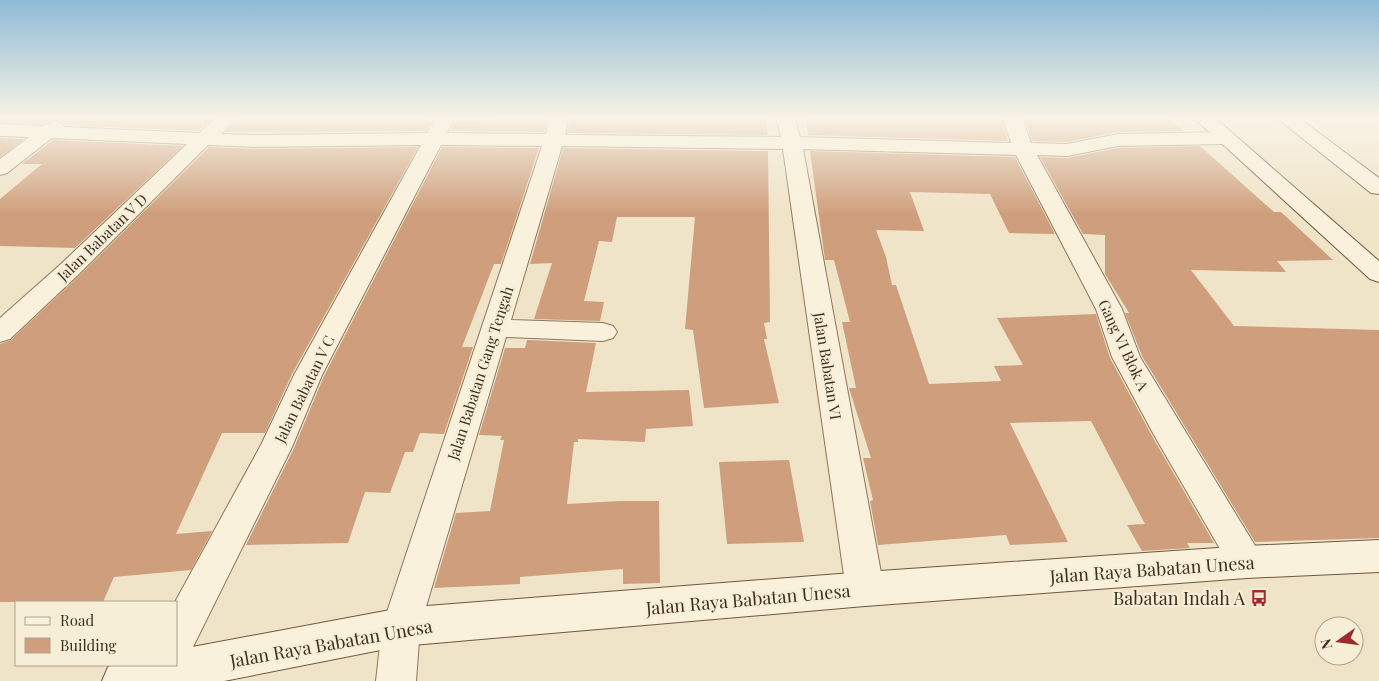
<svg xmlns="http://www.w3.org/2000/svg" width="1379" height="681" font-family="'Playfair Display',serif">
	<rect width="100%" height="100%" fill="#f0e4c8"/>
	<path fill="#cf9f7d" d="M 0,118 L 213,118 L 198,131 L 65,125 L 62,121 L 55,119 L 43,124 L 0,122 Z
		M 239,118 L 428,118 L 426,121 L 431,121 L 426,131 L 225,132 Z
		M 495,118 L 547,118 L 544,132 L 450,131 L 455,121 L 494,120 Z
		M 570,118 L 767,118 L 767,135 L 567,133 Z
		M 806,118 L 1001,118 L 1008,141 L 808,135 Z
		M 1024,118 L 1169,118 L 1183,131 L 1118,132 L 1067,142 L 1032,141 Z
		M 0,138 L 24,139 L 0,157 Z
		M 53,140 L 183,146 L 75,248 L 0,246 L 0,199 L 42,164 L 22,164 Z
		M 1200,146 L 1274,212 L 1281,212 L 1333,260 L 1277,261 L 1286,272 L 1191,270 L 1234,326 L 1379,330 L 1379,538 L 1255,542 L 1142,356 L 1125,313 L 1129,313 L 1105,274 L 1105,235 L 1083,234 L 1040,157 L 1067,158 L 1118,148 Z
		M 209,147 L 256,149 L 418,147 L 292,374 L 265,433 L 222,433 L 176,534 L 212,531 L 191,570 L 114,577 L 103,602 L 0,602 L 0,344 L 11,340 L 81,274 Z
		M 442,147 L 539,148 L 501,264 L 494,264 L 462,347 L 473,347 L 444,434 L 420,433 L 413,452 L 405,452 L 390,493 L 365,492 L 348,543 L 246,545 L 294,448 L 324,376 Z
		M 563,148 L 768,151 L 770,322 L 764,323 L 767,339 L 764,339 L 779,403 L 704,408 L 693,330 L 685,329 L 695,217 L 617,217 L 612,242 L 599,241 L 584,301 L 604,302 L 600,321 L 534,319 L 552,263 L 530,264 Z
		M 810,151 L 1015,157 L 1055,234 L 1009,233 L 990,194 L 910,192 L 924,231 L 876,230 L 886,257 L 892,285 L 896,285 L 929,384 L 1001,381 L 994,366 L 1023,365 L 997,318 L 1096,314 L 1110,358 L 1152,436 L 1214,543 L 1187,543 L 1190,548 L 1142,551 L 1127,525 L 1145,524 L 1091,421 L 1010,423 L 1068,542 L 1010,545 L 1006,535 L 878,545 L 870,501 L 873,500 L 863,458 L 871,458 L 849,388 L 856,388 L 842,322 L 850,322 L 834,260 L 825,260 Z
		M 527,340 L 596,343 L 586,392 L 689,390 L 693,426 L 646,429 L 645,442 L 578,439 L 578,442 L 574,442 L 567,504 L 619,501 L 659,501 L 660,583 L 623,584 L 623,569 L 520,577 L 520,584 L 434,588 L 456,513 L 490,511 L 504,440 L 500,440 L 502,436 L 479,435 L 505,348 L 525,348 Z
		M 789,460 L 804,542 L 727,544 L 719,462 Z"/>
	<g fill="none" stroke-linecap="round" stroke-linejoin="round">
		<g stroke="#8d765c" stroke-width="2">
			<path id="minor" d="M 216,118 L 237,118 L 221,134 L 256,135 L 427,133 L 435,118 L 454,118 L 447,133 L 546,134 L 549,118 L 568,118 L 565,135 L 781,137 L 776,118 L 795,118 L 800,137 L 1011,143 L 1003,118 L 1022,118 L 1031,143 L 1067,144 L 1118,134 L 1224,132 L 1231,134 L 1234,138 L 1231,142 L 1224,144 L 1118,146 L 1067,156 L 1037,155 L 1122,309 L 1140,357 L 1265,562 L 1260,573 L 1247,578 L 1234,573 L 1154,435 L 1112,357 L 1096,309 L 1016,155 L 803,149 L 884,589 L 878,601 L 865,606 L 852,601 L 846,589 L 783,149 L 562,146 L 511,320 L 603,323 L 613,326 L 617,332 L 613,338 L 603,341 L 506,337 L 420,627 L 416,681 L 376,681 L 382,627 L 542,146 L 441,145 L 322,375 L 292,447 L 190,653 L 176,659 L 175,602 L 261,445 L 294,375 L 421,145 L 256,147 L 208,145 L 80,273 L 10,339 L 0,342 L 0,318 L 62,263 L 187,144 L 52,138 L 7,173 L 0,175 L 0,159 L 29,137 L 0,136 L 0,124 L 43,126 L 54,121 L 61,123 L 64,127 L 199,133 Z"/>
		</g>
		<g stroke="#6f573f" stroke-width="2">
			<path id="secondary" d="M 1194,118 L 1215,118 L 1379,261 L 1379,282 L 1370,279 Z
				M 1277,118 L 1299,118 L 1379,178 L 1379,194 L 1371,193 Z
				M 1379,540 L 1379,572 L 1247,578 L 865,606 L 401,646 L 224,681 L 102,681 L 108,667 L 112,665 L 176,665 L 176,650 L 401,608 L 865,572 L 1247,546 Z"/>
		</g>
		<use href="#minor" fill="#faf1dc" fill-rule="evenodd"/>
		<use href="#secondary" fill="#faf1dc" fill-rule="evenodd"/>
	</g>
	<linearGradient id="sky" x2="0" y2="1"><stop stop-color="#8fbad6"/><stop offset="0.55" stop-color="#f8f3e6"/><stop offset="1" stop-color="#f8f3e6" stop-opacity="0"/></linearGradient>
	<rect width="1379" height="214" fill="url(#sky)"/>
	<defs>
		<g id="bus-bare" transform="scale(1.35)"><path d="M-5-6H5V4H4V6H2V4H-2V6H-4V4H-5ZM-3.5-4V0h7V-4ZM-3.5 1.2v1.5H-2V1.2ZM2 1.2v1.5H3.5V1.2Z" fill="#9e2a2b" stroke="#f7eed8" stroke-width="2.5" paint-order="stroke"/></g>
	</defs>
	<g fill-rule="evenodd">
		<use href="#bus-bare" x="1259" y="598"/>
	</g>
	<g text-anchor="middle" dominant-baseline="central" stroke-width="4.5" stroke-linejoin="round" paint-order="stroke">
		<g font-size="15" fill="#3d2e20" stroke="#f7eed8">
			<text transform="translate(102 237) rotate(-44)">Jalan Babatan V D</text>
			<text transform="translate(1124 345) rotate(65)">Gang VI Blok A</text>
			<text transform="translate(828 366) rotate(81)">Jalan Babatan VI</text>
			<text transform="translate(480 373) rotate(-72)">Jalan Babatan Gang Tengah</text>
			<text transform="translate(304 389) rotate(-64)">Jalan Babatan V C</text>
		</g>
		<g font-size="18" fill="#3d2e20" stroke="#f7eed8">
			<text transform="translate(1152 569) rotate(-4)">Jalan Raya Babatan Unesa</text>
			<text transform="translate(748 599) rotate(-5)">Jalan Raya Babatan Unesa</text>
			<text transform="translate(331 643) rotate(-10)">Jalan Raya Babatan Unesa</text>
		</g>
		<g font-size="18" fill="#3d2e20" stroke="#f7eed8" text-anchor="end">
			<text x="1245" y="598">Babatan Indah A</text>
		</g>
	</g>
	<rect x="15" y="601" width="162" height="65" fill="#f7eed8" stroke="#ada18e"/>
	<rect x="25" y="617" width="25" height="8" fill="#faf1dc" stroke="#ada18e"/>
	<text x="60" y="626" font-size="15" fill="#3d2e20">Road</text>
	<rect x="25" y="638" width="25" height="15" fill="#cf9f7d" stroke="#ada18e"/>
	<text x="60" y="651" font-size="15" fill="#3d2e20">Building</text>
	<g transform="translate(1339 641) rotate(256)"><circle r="24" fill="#f7eed8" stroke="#ada18e"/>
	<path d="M0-4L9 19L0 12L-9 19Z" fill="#9e2a2b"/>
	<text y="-8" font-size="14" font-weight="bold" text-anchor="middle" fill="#3d2e20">N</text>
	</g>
</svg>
